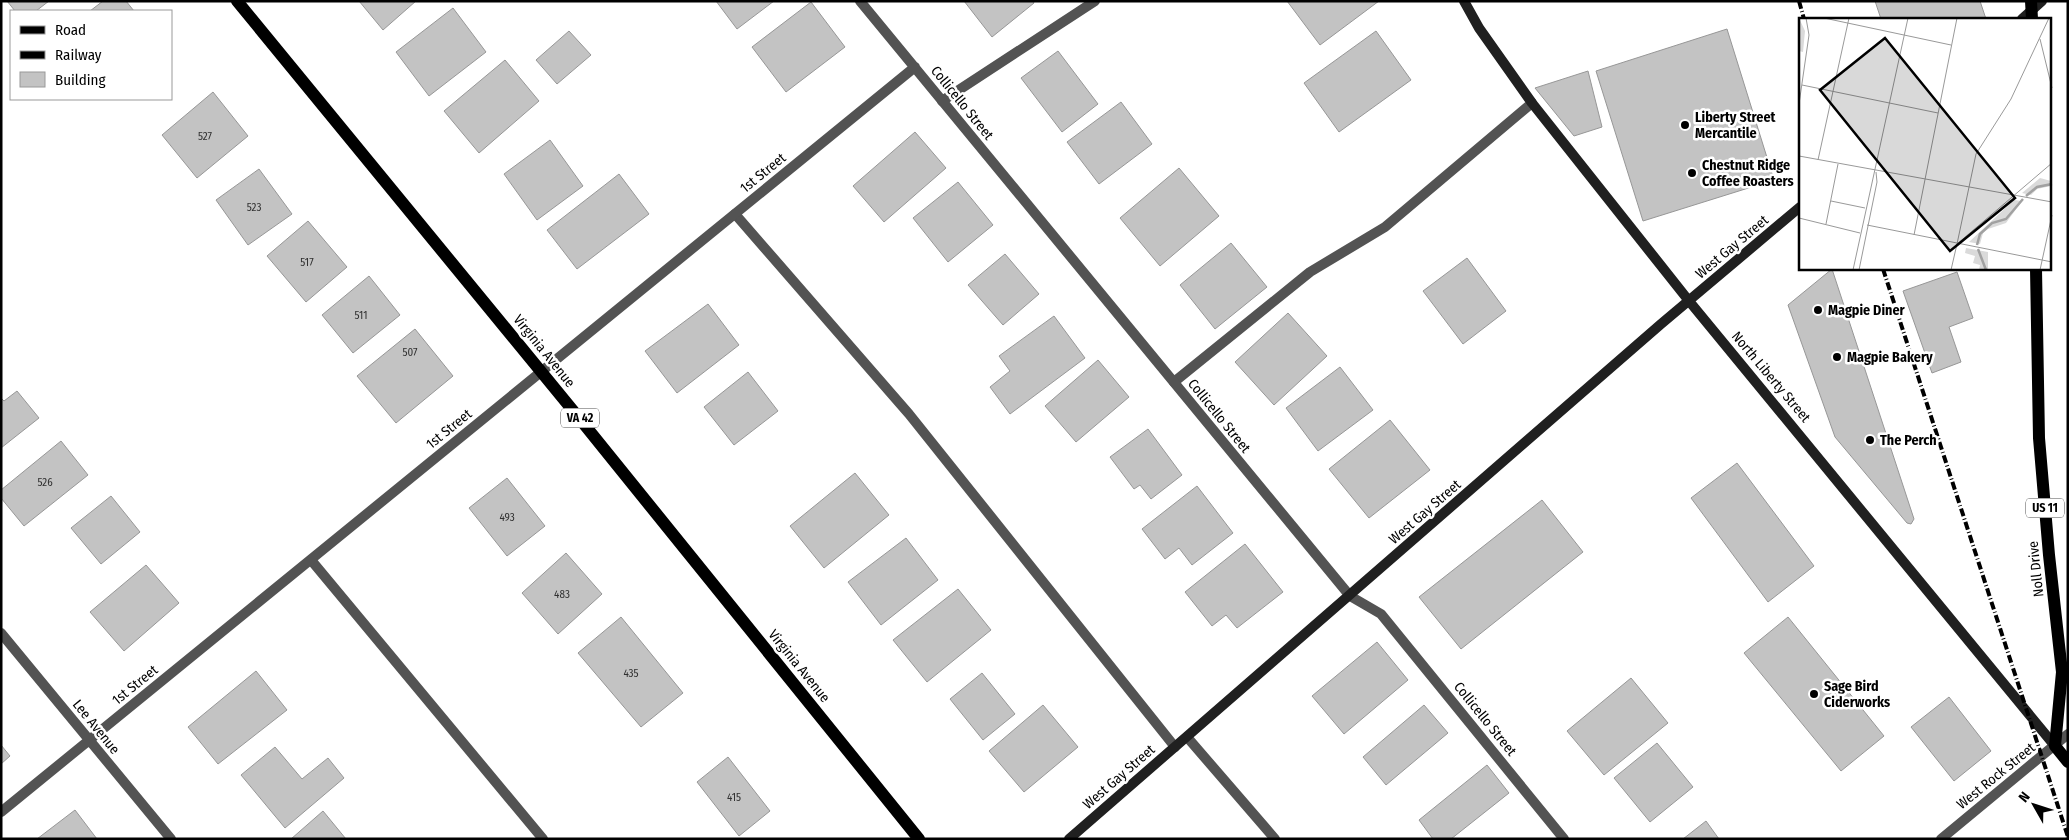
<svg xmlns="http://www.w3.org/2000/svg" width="2069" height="840" font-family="'Fira Sans Condensed',sans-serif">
	<rect width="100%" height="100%" fill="#fff"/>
	<path fill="#c3c3c3" stroke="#979797" d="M 7,1 L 49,1 L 36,11 L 15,11 Z
		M 103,1 L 126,1 L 134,11 L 90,11 Z
		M 359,1 L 416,1 L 383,30 Z
		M 716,1 L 774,1 L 737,29 Z
		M 964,1 L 1033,1 L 1034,3 L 992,37 Z
		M 1287,1 L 1379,1 L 1320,45 Z
		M 1875,1 L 1980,1 L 1986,19 L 1881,19 Z
		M 811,2 L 845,47 L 786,92 L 752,47 Z
		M 453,8 L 486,52 L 429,96 L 396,52 Z
		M 1727,29 L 1774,180 L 1643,221 L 1596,71 Z
		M 569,31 L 591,55 L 557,84 L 536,60 Z
		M 1376,31 L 1411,80 L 1339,132 L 1304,83 Z
		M 1058,51 L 1098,104 L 1062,132 L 1021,78 Z
		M 505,60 L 539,101 L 479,153 L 444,111 Z
		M 1588,71 L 1602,127 L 1574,136 L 1535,88 Z
		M 213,92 L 248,136 L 197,178 L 162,135 Z
		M 1121,102 L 1152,144 L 1099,184 L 1067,142 Z
		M 915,132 L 946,168 L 884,222 L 853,186 Z
		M 550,140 L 583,186 L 537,220 L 504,174 Z
		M 1179,168 L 1219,216 L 1160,266 L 1120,218 Z
		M 259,169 L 292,214 L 248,245 L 216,200 Z
		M 619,174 L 649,214 L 577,269 L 547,230 Z
		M 958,182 L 993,225 L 948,262 L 913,218 Z
		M 308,221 L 347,267 L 306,302 L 267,256 Z
		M 1231,243 L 1267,287 L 1215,329 L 1180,285 Z
		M 1005,254 L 1039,294 L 1003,325 L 968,285 Z
		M 1467,258 L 1506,311 L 1463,344 L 1423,291 Z
		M 1832,269 L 1914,519 L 1911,524 L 1907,523 L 1835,437 L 1788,305 Z
		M 1957,272 L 1973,318 L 1949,327 L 1961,362 L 1932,373 L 1903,291 Z
		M 369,276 L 400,315 L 353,353 L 322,315 Z
		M 708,304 L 739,345 L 677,393 L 645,351 Z
		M 1288,313 L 1327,356 L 1274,405 L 1235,362 Z
		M 1054,316 L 1085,358 L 1010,414 L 990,387 L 1010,371 L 999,356 Z
		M 415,329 L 453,376 L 396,423 L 357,376 Z
		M 1098,360 L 1129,397 L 1076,442 L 1045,406 Z
		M 1340,367 L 1373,410 L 1318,451 L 1286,408 Z
		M 748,372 L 778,411 L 734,445 L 704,407 Z
		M 17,391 L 39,418 L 1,448 L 1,398 L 4,401 Z
		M 1390,420 L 1430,470 L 1369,518 L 1329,469 Z
		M 1148,429 L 1182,475 L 1151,499 L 1140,485 L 1134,489 L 1110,457 Z
		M 61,441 L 88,475 L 24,526 L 1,498 L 1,490 Z
		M 1737,463 L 1814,566 L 1768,602 L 1691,498 Z
		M 855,473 L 889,515 L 824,568 L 790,526 Z
		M 507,478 L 545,526 L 507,556 L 469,508 Z
		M 1197,486 L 1233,533 L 1192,565 L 1179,548 L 1165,559 L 1142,529 Z
		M 111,496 L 140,532 L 101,564 L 71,528 Z
		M 1542,500 L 1583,552 L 1461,649 L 1419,597 Z
		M 906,538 L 938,580 L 881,625 L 848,582 Z
		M 1245,544 L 1283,592 L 1237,628 L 1226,615 L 1212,626 L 1185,592 Z
		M 566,553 L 602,594 L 558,634 L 522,593 Z
		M 146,565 L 179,603 L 124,651 L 90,612 Z
		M 958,589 L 991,630 L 927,682 L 893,640 Z
		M 621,617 L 683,693 L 641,727 L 578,653 Z
		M 1788,617 L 1884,736 L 1841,771 L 1744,653 Z
		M 1377,642 L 1408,680 L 1344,734 L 1312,696 Z
		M 256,671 L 287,710 L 218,764 L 188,727 Z
		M 982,673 L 1015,714 L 983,740 L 950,699 Z
		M 1631,678 L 1668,723 L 1604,775 L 1567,731 Z
		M 1949,697 L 1991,751 L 1954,781 L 1911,727 Z
		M 1043,705 L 1078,747 L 1024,792 L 989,751 Z
		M 1424,705 L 1448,733 L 1386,785 L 1363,757 Z
		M 1657,743 L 1693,787 L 1650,822 L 1614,778 Z
		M 1,745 L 10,756 L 1,764 Z
		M 275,747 L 302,779 L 328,758 L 344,778 L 285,828 L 241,775 Z
		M 728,757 L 770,811 L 739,836 L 697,782 Z
		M 1487,765 L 1509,793 L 1451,839 L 1433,839 L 1419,820 Z
		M 75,810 L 97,839 L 37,839 Z
		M 323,811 L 346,839 L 291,839 Z
		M 1706,821 L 1719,839 L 1683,839 Z"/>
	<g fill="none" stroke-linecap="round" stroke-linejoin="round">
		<path stroke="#535353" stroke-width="10" d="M 942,101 L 1095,1
			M 735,214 L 909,414 L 1175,747
			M 1174,382 L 1310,272 L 1385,227 L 1532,103
			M 311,560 L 543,839
			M 1187,737 L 1275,839"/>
		<path stroke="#535353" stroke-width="10" d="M 860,1 L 1350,596 L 1381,614 L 1564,839
			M 1,633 L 171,839
			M 1,812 L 915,67
			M 1941,839 L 2068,734"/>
		<path stroke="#202020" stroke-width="10" d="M 1464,1 L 1479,28 L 1532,103 L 1689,301 L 2055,746
			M 2022,19 L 2042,1
			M 1069,839 L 1661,324 L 1800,207"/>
		<path stroke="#000" stroke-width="12" d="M 237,1 L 575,413 L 919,839
			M 2031,1 L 2032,19
			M 2036,269 L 2039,438 L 2049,555 L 2062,672 L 2055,746 L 2068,762"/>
		<path stroke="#000" stroke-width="4" stroke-dasharray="8 2.5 1 2.5" stroke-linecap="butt" d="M 1799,1 L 1804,19
			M 1883,269 L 2068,837"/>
	</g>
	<g fill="#000" stroke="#fff" stroke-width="2">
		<circle cx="1685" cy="125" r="5"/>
		<circle cx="1692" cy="173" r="5"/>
		<circle cx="1818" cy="310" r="5"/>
		<circle cx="1837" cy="357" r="5"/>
		<circle cx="1870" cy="440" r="5"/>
		<circle cx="1814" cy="694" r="5"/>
	</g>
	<g text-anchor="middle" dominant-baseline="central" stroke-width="5" stroke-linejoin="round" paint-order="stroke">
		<g font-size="11" fill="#313131">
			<text x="205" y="136">527</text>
			<text x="254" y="207">523</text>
			<text x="307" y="262">517</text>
			<text x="361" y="315">511</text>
			<text x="410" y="352">507</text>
			<text x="45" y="482">526</text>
			<text x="507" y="517">493</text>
			<text x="562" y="594">483</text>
			<text x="631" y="673">435</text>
			<text x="734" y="797">415</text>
		</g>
		<g fill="#fff" stroke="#4c4c4c" stroke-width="1">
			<rect x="561" y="408.5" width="38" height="19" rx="4"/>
			<rect x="2026" y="498.5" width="38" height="19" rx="4"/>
		</g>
		<g font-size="12" font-weight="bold" fill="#000">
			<text x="580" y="418">VA 42</text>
			<text x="2045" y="508">US 11</text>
		</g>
		<g font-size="14" fill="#000" stroke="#fff">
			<text transform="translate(962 103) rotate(51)">Collicello Street</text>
			<text transform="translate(763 173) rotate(-39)">1st Street</text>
			<text transform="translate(1732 247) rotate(-40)">West Gay Street</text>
			<text transform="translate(544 351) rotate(51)">Virginia Avenue</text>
			<text transform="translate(1771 377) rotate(50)">North Liberty Street</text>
			<text transform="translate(1219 416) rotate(51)">Collicello Street</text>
			<text transform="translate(449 429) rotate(-39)">1st Street</text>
			<text transform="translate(1425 512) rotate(-41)">West Gay Street</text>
			<text transform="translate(2036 569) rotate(-96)">Noll Drive</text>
			<text transform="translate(799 666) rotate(51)">Virginia Avenue</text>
			<text transform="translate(135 685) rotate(-39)">1st Street</text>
			<text transform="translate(1485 719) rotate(51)">Collicello Street</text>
			<text transform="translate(96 727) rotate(51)">Lee Avenue</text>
			<text transform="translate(1996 776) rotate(-39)">West Rock Street</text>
			<text transform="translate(1119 777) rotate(-41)">West Gay Street</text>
		</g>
		<g font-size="14" font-weight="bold" fill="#000" stroke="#fff" text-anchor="start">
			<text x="1695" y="117">Liberty Street<tspan x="1695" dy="16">Mercantile</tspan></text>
			<text x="1702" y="165">Chestnut Ridge<tspan x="1702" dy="16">Coffee Roasters</tspan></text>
			<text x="1828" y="310">Magpie Diner</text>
			<text x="1847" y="357">Magpie Bakery</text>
			<text x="1880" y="440">The Perch</text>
			<text x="1824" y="686">Sage Bird<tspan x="1824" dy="16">Ciderworks</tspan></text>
		</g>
	</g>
	<g transform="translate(1799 18)">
		<rect width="252" height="252" fill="#fff"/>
		<path d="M 0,0 L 6,13 L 4,34 L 0,33 ZM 241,160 L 252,163 L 252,168 L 238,171 L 232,177 L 223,175 ZM 215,182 L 223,183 L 207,205 L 189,211 L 184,215 L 181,226 L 170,224 ZM 167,230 L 189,234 L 189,252 L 180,252 L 181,247 L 174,245 L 176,238 L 166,235 Z" fill="#dadada"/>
		<path fill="none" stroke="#a1a1a1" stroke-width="2.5" d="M 227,178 L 238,169 L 253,166M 178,227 L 181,216 L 193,205 L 207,201 L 224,181M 179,231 L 187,252"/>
		<path fill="none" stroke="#999" stroke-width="1" d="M 25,0 L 152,27M 241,21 L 253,70M 3,67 L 139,95M 0,86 L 10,17 L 7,0M 0,138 L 253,184M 19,142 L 50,0M 32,183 L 66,190M 0,200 L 61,215M 27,206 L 39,146M 68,207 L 253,244M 115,217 L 158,0M 158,226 L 177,136 L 212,81 L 250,0M 54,252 L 109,0M 60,252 L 78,164 L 77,154M 152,252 L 158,226 L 253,145M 241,252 L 253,197"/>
		<path fill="#000" fill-opacity="0.15" stroke="#000" stroke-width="2.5" d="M 86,20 L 216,180 L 151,233 L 21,72 Z"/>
		<rect width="252" height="252" fill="none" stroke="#000" stroke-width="2.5"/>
	</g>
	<rect width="2069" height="840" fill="none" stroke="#000000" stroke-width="5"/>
	<rect x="10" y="10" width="162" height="90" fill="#ffffff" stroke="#999999"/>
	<rect x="20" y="26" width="25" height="8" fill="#000000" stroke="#999999"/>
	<text x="55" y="35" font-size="15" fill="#000000">Road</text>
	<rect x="20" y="51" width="25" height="8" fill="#000000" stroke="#999999"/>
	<text x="55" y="60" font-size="15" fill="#000000">Railway</text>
	<rect x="20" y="72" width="25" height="15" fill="#c3c3c3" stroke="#999999"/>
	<text x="55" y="85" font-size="15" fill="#000000">Building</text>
	<g transform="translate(2034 805) rotate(309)" stroke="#ffffff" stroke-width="4" paint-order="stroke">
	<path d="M0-4L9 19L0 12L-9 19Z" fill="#000000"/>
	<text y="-8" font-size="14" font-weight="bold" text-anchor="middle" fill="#000000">N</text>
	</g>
</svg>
